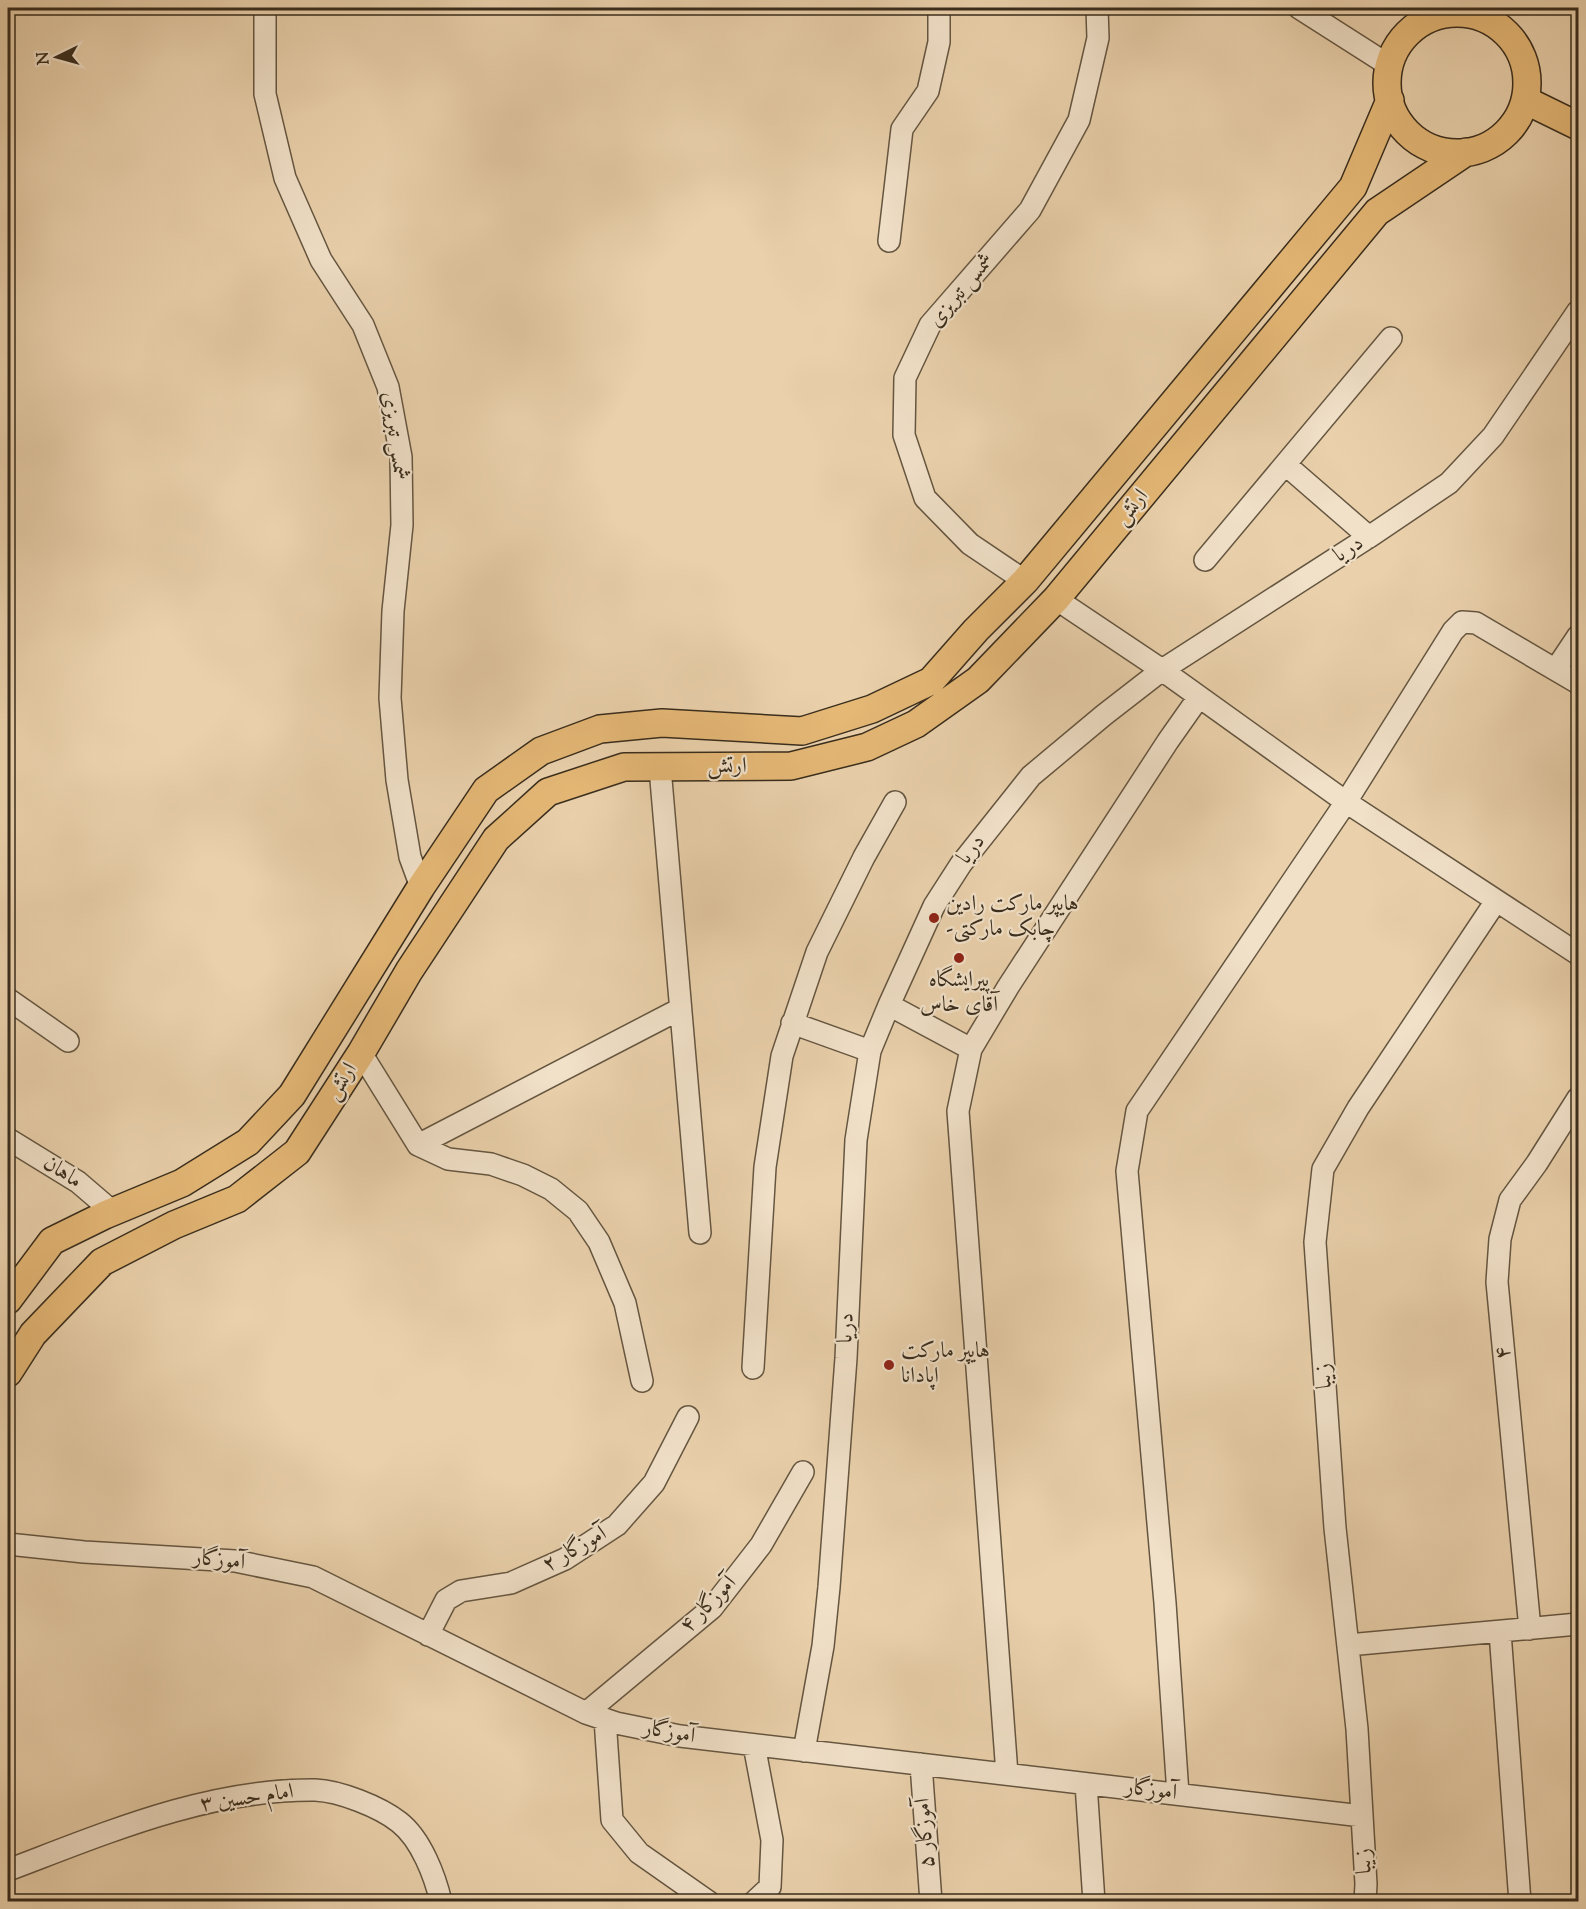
<svg xmlns="http://www.w3.org/2000/svg" width="1586" height="1909" font-family="'Sorts Mill Goudy',Amiri,serif">
	<rect width="100%" height="100%" fill="#ead1ac"/>
	<filter id="stains"><feTurbulence type="fractalNoise" baseFrequency=".00333" numOctaves="4"/><feColorMatrix values="0 0 0 0 .2 0 0 0 0 .09 0 0 0 0 .02 0 0 0 .5 -.17"/></filter>
	<radialGradient id="worn" r=".72"><stop offset=".6" stop-color="#630" stop-opacity="0"/><stop offset="1" stop-color="#630" stop-opacity=".3"/></radialGradient>
	<g fill="none" stroke-linecap="round" stroke-linejoin="round">
		<g stroke="#655641" stroke-width="24">
			<path id="minor" d="M 265,8 L 265,94 L 285,178 L 321,260 L 363,325 L 388,387 L 401,457 L 402,525 L 393,611 L 390,698 L 397,780 L 410,857 L 421,887
				M 1299,8 L 1390,66
				M 889,241 L 902,129 L 928,91 L 939,42 L 939,8
				M 1286,465 L 1369,537
				M 1205,560 L 1391,338
				M 1025,581 L 970,544 L 925,498 L 904,435 L 905,378 L 930,325 L 1030,210 L 1079,120 L 1098,38 L 1097,8
				M 1056,599 L 1162,670 L 1346,802 L 1578,954
				M 1556,669 L 1578,636
				M 660,768 L 700,1233
				M 8,999 L 68,1041
				M 889,1005 L 971,1049
				M 792,1023 L 870,1051
				M 361,1053 L 418,1145 L 448,1159 L 491,1164 L 523,1175 L 551,1189 L 578,1211 L 599,1242 L 625,1303 L 642,1381
				M 8,1139 L 78,1182 L 113,1212
				M 418,1145 L 680,1009
				M 753,1368 L 765,1167 L 782,1056 L 817,952 L 864,857 L 895,802
				M 8,1544 L 84,1552 L 235,1561 L 313,1577 L 586,1713 L 616,1723 L 680,1736 L 1362,1816
				M 1530,1629 L 1497,1282 L 1500,1239 L 1510,1200 L 1537,1163 L 1578,1098
				M 1500,1632 L 1520,1902
				M 428,1635 L 446,1600 L 461,1591 L 511,1583 L 565,1559 L 617,1525 L 654,1483 L 688,1417
				M 1348,1645 L 1578,1624
				M 586,1713 L 712,1608 L 761,1545 L 803,1472
				M 605,1719 L 612,1820 L 639,1853 L 709,1902
				M 804,1751 L 823,1646 L 829,1587 L 846,1358 L 856,1140 L 870,1051 L 889,1005 L 934,906 L 961,864 L 1031,776 L 1104,715 L 1162,670 L 1369,537 L 1449,483 L 1493,436 L 1578,311
				M 921,1764 L 931,1902
				M 1007,1774 L 958,1111 L 971,1049 L 1008,987 L 1168,741 L 1199,697
				M 1086,1784 L 1094,1902
				M 1178,1794 L 1165,1603 L 1127,1171 L 1137,1111 L 1346,802 L 1453,631 L 1462,622 L 1476,623 L 1578,683
				M 8,1870 C 106,1833 207,1789 315,1790 C 340,1791 380,1807 399,1822 C 421,1839 435,1876 441,1902
				M 754,1902 L 770,1887 L 772,1840 L 754,1745
				M 1365,1902 L 1366,1884 L 1357,1729 L 1335,1528 L 1315,1242 L 1323,1169 L 1358,1108 L 1496,901"/>
		</g>
		<g stroke="#392d1d" stroke-width="30">
			<path id="major" d="M1387 83a70 70 0 1 1 140 0a70 70 0 1 1-140 0Z
				M 1525,100 L 1578,126
				M 8,1300 L 52,1241 L 105,1215 L 182,1183 L 248,1142 L 292,1095 L 421,887 L 486,790 L 541,751 L 600,729 L 662,723 L 802,731 L 872,709 L 931,681 L 976,630 L 1025,581 L 1353,187 L 1390,100
				M 8,1373 L 33,1334 L 102,1262 L 174,1225 L 237,1199 L 297,1152 L 361,1053 L 409,971 L 496,839 L 548,792 L 624,767 L 791,766 L 867,747 L 916,724 L 978,680 L 1056,599 L 1377,212 L 1466,152"/>
		</g>
		<use href="#minor" stroke="#f1e1c9" stroke-width="21"/>
		<use href="#major" stroke="#e5b876" stroke-width="27"/>
	</g>
	<g fill="#8f2418" stroke="#f1e1c9" stroke-width="2">
		<circle cx="934" cy="918" r="6"/>
		<circle cx="959" cy="958" r="6"/>
		<circle cx="889" cy="1365" r="6"/>
	</g>
	<g text-anchor="middle" dominant-baseline="central" stroke-width="4.5" stroke-linejoin="round" paint-order="stroke">
		<g font-size="22" fill="#392d1d" stroke="#f1e1c9">
			<text transform="translate(962 291) rotate(-50)">شمس تبریزی</text>
			<text transform="translate(394 436) rotate(82)">شمس تبریزی</text>
			<text transform="translate(1132 508) rotate(-50)">ارتش</text>
			<text transform="translate(1349 550) rotate(-33)">دریا</text>
			<text x="727" y="767">ارتش</text>
			<text transform="translate(972 850) rotate(-53)">دریا</text>
			<text transform="translate(342 1082) rotate(-57)">ارتش</text>
			<text transform="translate(62 1173) rotate(33)">ماهان</text>
			<text transform="translate(847 1328) rotate(-87)">دریا</text>
			<text transform="translate(1504 1353) rotate(-95)">۴</text>
			<text transform="translate(1325 1376) rotate(-94)">زیبا</text>
			<text transform="translate(575 1550) rotate(-30)">آموزگار ۲</text>
			<text transform="translate(219 1561) rotate(6)">آموزگار</text>
			<text transform="translate(709 1605) rotate(-46)">آموزگار ۴</text>
			<text transform="translate(669 1733) rotate(10)">آموزگار</text>
			<text transform="translate(1151 1791) rotate(7)">آموزگار</text>
			<text transform="translate(247 1799) rotate(-8)">امام حسین ۳</text>
			<text transform="translate(926 1833) rotate(-94)">آموزگار ۵</text>
			<text transform="translate(1365 1861) rotate(-93)">زیبا</text>
		</g>
		<g font-size="22" fill="#392d1d" stroke="#f1e1c9" text-anchor="start">
			<text x="946" y="905">هایپر مارکت رادین<tspan x="946" dy="25">-چابک مارکتی</tspan></text>
			<text x="959" y="981" text-anchor="middle">پیرایشگاه<tspan x="959" dy="25">آقای خاس</tspan></text>
			<text x="901" y="1352">هایپر مارکت<tspan x="901" dy="25">اپادانا</tspan></text>
		</g>
	</g>
	<rect width="1586" height="1909" fill="none" stroke="#ead1ac" stroke-width="30"/>
	<rect x="9" y="9" width="1568" height="1891" fill="none" stroke="#392d1d" stroke-width="3"/>
	<rect x="15" y="15" width="1556" height="1879" fill="none" stroke="#392d1d" stroke-width="1.5"/>
	<g transform="translate(57 57) rotate(265)" stroke="#f1e1c9" stroke-width="4.5" paint-order="stroke">
	<path d="M0-4.5L10 22L0 15L-10 22Z" fill="#392d1d"/>
	<text y="-9" font-size="16" font-weight="bold" text-anchor="middle" fill="#392d1d">N</text>
	</g>
	<rect width="100%" height="100%" filter="url(#stains)"/>
	<rect width="100%" height="100%" fill="url(#worn)"/>
</svg>
